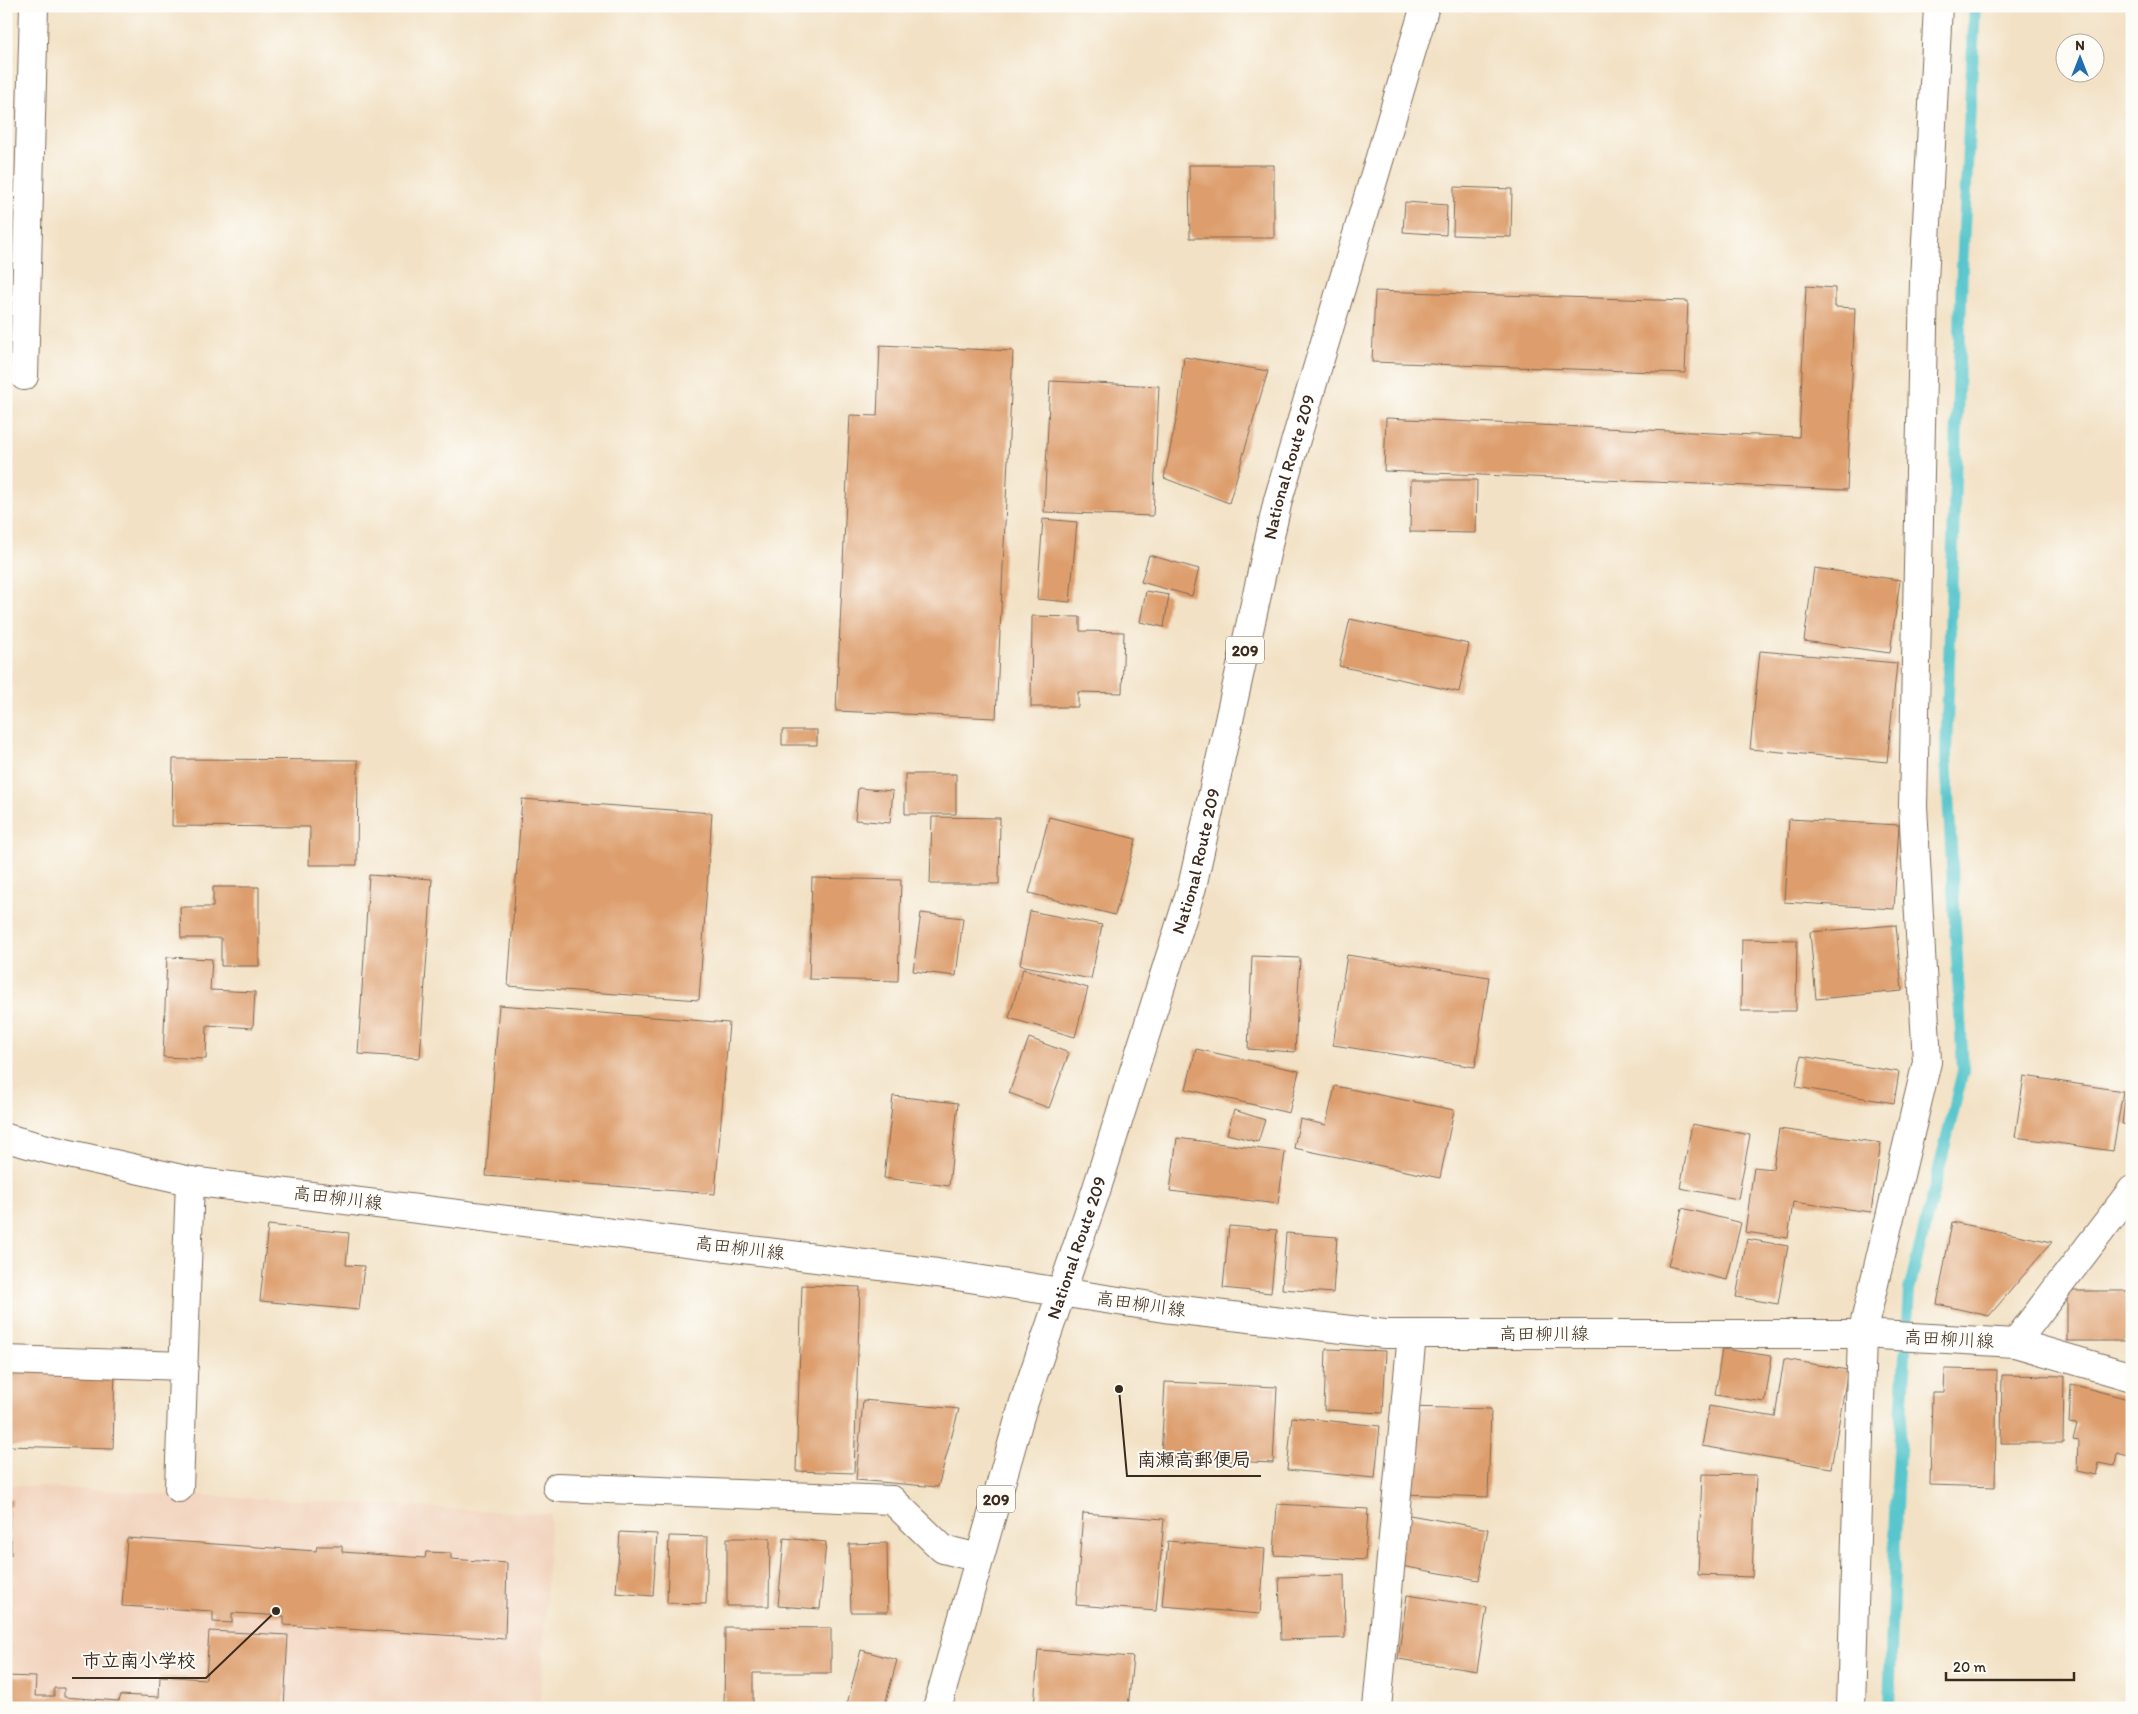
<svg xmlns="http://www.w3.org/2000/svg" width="2138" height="1714" font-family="Itim,'Klee One',sans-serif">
	<rect width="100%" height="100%" fill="#fdfcf7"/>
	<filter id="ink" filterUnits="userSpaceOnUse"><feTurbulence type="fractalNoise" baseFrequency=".02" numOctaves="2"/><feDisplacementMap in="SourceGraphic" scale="10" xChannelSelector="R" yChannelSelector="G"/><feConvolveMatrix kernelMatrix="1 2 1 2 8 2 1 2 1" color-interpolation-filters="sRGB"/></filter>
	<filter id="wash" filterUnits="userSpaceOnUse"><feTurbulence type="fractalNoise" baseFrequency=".0096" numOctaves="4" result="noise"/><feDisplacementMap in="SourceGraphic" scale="20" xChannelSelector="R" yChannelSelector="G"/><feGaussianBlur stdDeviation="1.12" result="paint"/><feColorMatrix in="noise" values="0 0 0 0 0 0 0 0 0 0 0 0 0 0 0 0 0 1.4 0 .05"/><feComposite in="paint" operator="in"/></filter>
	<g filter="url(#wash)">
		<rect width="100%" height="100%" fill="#f2e1c4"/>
		<path fill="#f2d4be" d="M 6,1485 L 551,1514 L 540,1708 L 6,1708 Z"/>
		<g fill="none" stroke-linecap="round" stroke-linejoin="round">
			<path stroke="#59c6cc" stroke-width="12" d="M 1889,1708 L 1897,1484 L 1909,1291 L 1963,1071 L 1946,755 L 1962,268 L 1975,6"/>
		</g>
		<g id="blocks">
			<path fill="#dd9d6c" d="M 1189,165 L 1274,165 L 1274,238 L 1190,238 Z
				M 1454,187 L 1512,189 L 1511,237 L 1453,235 Z
				M 1405,202 L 1447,205 L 1446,235 L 1403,232 Z
				M 1806,286 L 1835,288 L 1835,307 L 1855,308 L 1847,490 L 1384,471 L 1386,418 L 1799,437 Z
				M 1375,291 L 1688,301 L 1685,373 L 1372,362 Z
				M 880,345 L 1013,351 L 996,718 L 836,711 L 850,415 L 877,416 Z
				M 1184,357 L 1268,371 L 1229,503 L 1164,478 L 1177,416 Z
				M 1050,381 L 1159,386 L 1153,516 L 1044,512 Z
				M 1411,480 L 1477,480 L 1476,533 L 1410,532 Z
				M 1043,519 L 1077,522 L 1070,602 L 1037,599 Z
				M 1149,555 L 1199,569 L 1192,596 L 1141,582 Z
				M 1814,568 L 1900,580 L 1890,653 L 1804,641 Z
				M 1146,591 L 1169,595 L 1164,627 L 1140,622 Z
				M 1032,616 L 1080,617 L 1080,631 L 1124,632 L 1122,693 L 1078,692 L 1078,707 L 1031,707 Z
				M 1350,619 L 1469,644 L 1459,692 L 1339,666 Z
				M 1760,651 L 1897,663 L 1887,762 L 1750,749 Z
				M 782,730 L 817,730 L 817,745 L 782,745 Z
				M 173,759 L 358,760 L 357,865 L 309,865 L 310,827 L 172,826 Z
				M 905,774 L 956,774 L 956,814 L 905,814 Z
				M 858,788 L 893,791 L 890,823 L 855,820 Z
				M 522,799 L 712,813 L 699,1000 L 508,986 Z
				M 932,817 L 1000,818 L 999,884 L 930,884 Z
				M 1049,817 L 1136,839 L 1115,915 L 1029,893 Z
				M 1789,819 L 1899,825 L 1894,909 L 1784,902 Z
				M 369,875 L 432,879 L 420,1058 L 358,1054 Z
				M 812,878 L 901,880 L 898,981 L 809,979 Z
				M 213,887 L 259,887 L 259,966 L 221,966 L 221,938 L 181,938 L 180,907 L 213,907 Z
				M 1030,911 L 1102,925 L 1091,979 L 1020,965 Z
				M 921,913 L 963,918 L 956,976 L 913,971 Z
				M 1896,925 L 1902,991 L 1816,999 L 1810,932 Z
				M 1742,939 L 1797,940 L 1796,1011 L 1741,1011 Z
				M 1347,955 L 1489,977 L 1475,1067 L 1333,1045 Z
				M 1252,956 L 1300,958 L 1295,1052 L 1248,1049 Z
				M 167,957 L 212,959 L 210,990 L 255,992 L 253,1028 L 207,1025 L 206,1059 L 163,1057 Z
				M 1023,969 L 1088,988 L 1075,1037 L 1009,1018 Z
				M 499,1005 L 729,1023 L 715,1194 L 486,1176 Z
				M 1029,1038 L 1069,1053 L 1049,1108 L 1009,1093 Z
				M 1196,1049 L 1299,1071 L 1289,1113 L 1186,1089 Z
				M 1801,1056 L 1899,1072 L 1894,1103 L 1796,1087 Z
				M 2024,1076 L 2123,1091 L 2113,1151 L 2015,1137 Z
				M 1335,1086 L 1454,1110 L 1440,1178 L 1294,1148 L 1300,1119 L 1326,1125 Z
				M 2126,1090 L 2132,1091 L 2132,1125 L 2122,1124 Z
				M 893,1096 L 958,1103 L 949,1186 L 884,1178 Z
				M 1234,1110 L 1265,1120 L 1258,1142 L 1227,1134 Z
				M 1692,1124 L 1750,1135 L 1738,1199 L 1680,1188 Z
				M 1779,1129 L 1881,1143 L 1871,1212 L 1793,1202 L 1788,1238 L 1745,1232 L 1754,1167 L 1773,1169 Z
				M 1177,1138 L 1285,1152 L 1278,1204 L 1170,1191 Z
				M 1682,1208 L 1741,1223 L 1727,1280 L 1668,1266 Z
				M 1952,1222 L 2052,1242 L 1989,1316 L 1937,1304 Z
				M 268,1225 L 349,1233 L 346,1265 L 364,1266 L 359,1310 L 260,1301 Z
				M 1229,1226 L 1277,1230 L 1271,1293 L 1223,1288 Z
				M 1286,1233 L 1337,1237 L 1333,1293 L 1282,1289 Z
				M 1747,1239 L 1788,1246 L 1778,1304 L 1736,1297 Z
				M 802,1285 L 860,1287 L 854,1473 L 796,1471 Z
				M 2067,1291 L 2132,1291 L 2132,1341 L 2067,1341 Z
				M 1326,1349 L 1386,1351 L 1383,1413 L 1324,1410 Z
				M 1722,1349 L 1772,1356 L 1765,1402 L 1715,1395 Z
				M 1784,1359 L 1848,1370 L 1831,1468 L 1702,1446 L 1709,1406 L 1775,1417 Z
				M 6,1364 L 115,1367 L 113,1449 L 6,1446 Z
				M 1945,1369 L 1997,1370 L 1995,1487 L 1930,1485 L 1932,1392 L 1944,1392 Z
				M 2002,1375 L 2064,1376 L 2063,1443 L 2001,1443 Z
				M 1165,1382 L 1277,1387 L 1273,1463 L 1161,1458 Z
				M 2071,1384 L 2132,1400 L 2132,1457 L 2117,1453 L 2115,1466 L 2099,1463 L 2096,1475 L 2077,1471 L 2078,1441 L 2073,1440 L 2077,1424 L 2069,1423 Z
				M 863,1400 L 959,1409 L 938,1487 L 856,1480 Z
				M 1404,1407 L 1491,1409 L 1488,1497 L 1402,1494 Z
				M 1292,1417 L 1380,1426 L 1375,1478 L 1287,1470 Z
				M 1702,1474 L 1756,1475 L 1752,1577 L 1698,1575 Z
				M 6,1499 L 12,1499 L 12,1506 L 9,1506 L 9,1531 L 6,1531 Z
				M 1277,1504 L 1368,1509 L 1365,1560 L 1274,1555 Z
				M 1393,1512 L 1488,1529 L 1479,1580 L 1384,1563 Z
				M 1083,1513 L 1164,1519 L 1156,1611 L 1076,1605 Z
				M 620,1532 L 657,1534 L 653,1596 L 616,1593 Z
				M 669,1536 L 708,1537 L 706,1604 L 667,1603 Z
				M 127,1538 L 316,1551 L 317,1546 L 342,1546 L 342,1552 L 425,1558 L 426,1552 L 451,1553 L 451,1559 L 507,1563 L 505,1639 L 284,1625 L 284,1616 L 232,1613 L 232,1623 L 213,1622 L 213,1611 L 122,1606 Z
				M 727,1538 L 770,1538 L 769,1606 L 727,1606 Z
				M 784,1538 L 826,1542 L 820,1609 L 778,1606 Z
				M 6,1539 L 11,1539 L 11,1555 L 6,1555 Z
				M 1168,1541 L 1265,1549 L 1260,1614 L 1162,1606 Z
				M 887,1543 L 888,1612 L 851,1612 L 849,1544 Z
				M 1344,1575 L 1345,1638 L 1281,1640 L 1279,1577 Z
				M 1407,1595 L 1487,1607 L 1477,1671 L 1398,1659 Z
				M 725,1627 L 831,1628 L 831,1673 L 753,1673 L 753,1708 L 724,1708 Z
				M 209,1631 L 288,1635 L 284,1708 L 6,1708 L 6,1676 L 36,1677 L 35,1696 L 54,1696 L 54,1688 L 64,1688 L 64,1697 L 119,1701 L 121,1695 L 159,1697 L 160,1676 L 206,1679 Z
				M 861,1650 L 897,1660 L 884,1708 L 846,1708 Z
				M 1038,1650 L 1133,1657 L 1128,1708 L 1034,1708 Z"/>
		</g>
	</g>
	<g filter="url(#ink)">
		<use href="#blocks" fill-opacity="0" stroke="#7b6a58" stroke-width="1"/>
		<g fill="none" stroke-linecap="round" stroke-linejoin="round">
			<g stroke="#7b6a58" stroke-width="30">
				<path id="minor" d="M 24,376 L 34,6
					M 2015,1343 L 2132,1190
					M 6,1360 L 184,1366
					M 557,1487 L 892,1500 L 943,1549 L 979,1558
					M 179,1488 L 190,1181
					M 1377,1708 L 1412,1334
					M 1851,1708 L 1862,1334 L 1927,1062 L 1913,806 L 1924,281 L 1938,6"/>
			</g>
			<g stroke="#7b6a58" stroke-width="30">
				<path id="major" d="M 6,1138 L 47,1149 L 190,1181 L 937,1273 L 1164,1308 L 1385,1334 L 1862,1334 L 2015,1343 L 2132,1377"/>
			</g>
			<g stroke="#7b6a58" stroke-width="30">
				<g id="highway">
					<path id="s1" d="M 937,1708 L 1024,1402 L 1096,1191 L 1192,887 L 1278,500 L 1425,6"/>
				</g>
			</g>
			<use href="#minor" stroke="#fff" stroke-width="28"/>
			<use href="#major" stroke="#fff" stroke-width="28"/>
			<use href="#highway" stroke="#fff" stroke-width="28"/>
		</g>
	</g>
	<g text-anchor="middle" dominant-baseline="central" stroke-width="4" stroke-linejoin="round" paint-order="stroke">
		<g fill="#fdfcf7" stroke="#75695f" stroke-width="1">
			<rect x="1226" y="636.5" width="38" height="27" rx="4"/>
			<rect x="977" y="1485.5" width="38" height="27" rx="4"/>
		</g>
		<g font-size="16" font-weight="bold" fill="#3b2a1e">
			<text x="1245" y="650">209</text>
			<text x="996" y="1499">209</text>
		</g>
		<g font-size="18" fill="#3b2a1e" stroke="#fdfcf7">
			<text stroke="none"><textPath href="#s1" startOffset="1291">National Route 209</textPath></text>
			<text stroke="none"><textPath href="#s1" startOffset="886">National Route 209</textPath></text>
			<text transform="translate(338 1198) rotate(7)">高田柳川線</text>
			<text transform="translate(740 1248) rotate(7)">高田柳川線</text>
			<text stroke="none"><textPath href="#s1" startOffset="481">National Route 209</textPath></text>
			<text transform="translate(1141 1304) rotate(8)">高田柳川線</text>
			<text x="1544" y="1334">高田柳川線</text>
			<text transform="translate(1949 1339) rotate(3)">高田柳川線</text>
		</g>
	</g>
	<path fill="none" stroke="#3b2a1e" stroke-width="2" d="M1119 1389L1127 1476H1261M276 1611L206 1678H72"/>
	<g fill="#3b2a1e" stroke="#fdfcf7" stroke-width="2">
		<circle cx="1119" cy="1389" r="5"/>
		<circle cx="276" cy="1611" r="5"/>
	</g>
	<g font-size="19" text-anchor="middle" font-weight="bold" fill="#3b2a1e" stroke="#fdfcf7" stroke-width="4" stroke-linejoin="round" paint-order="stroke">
		<text x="1194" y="1466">南瀬高郵便局</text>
		<text x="139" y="1667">市立南小学校</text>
	</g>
	<rect width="2138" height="1714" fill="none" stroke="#fdfcf7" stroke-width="25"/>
	<g transform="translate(2080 58)"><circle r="24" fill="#fdfcf7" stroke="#afa8a0"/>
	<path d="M0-4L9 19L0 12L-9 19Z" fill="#1f6fb2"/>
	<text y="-8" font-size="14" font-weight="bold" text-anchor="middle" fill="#3b2a1e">N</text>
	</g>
	<path d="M1946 1672v8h128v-8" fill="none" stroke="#3b2a1e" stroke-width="2.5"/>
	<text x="1953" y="1672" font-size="15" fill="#3b2a1e" stroke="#fdfcf7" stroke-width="4" paint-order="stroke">20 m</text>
</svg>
